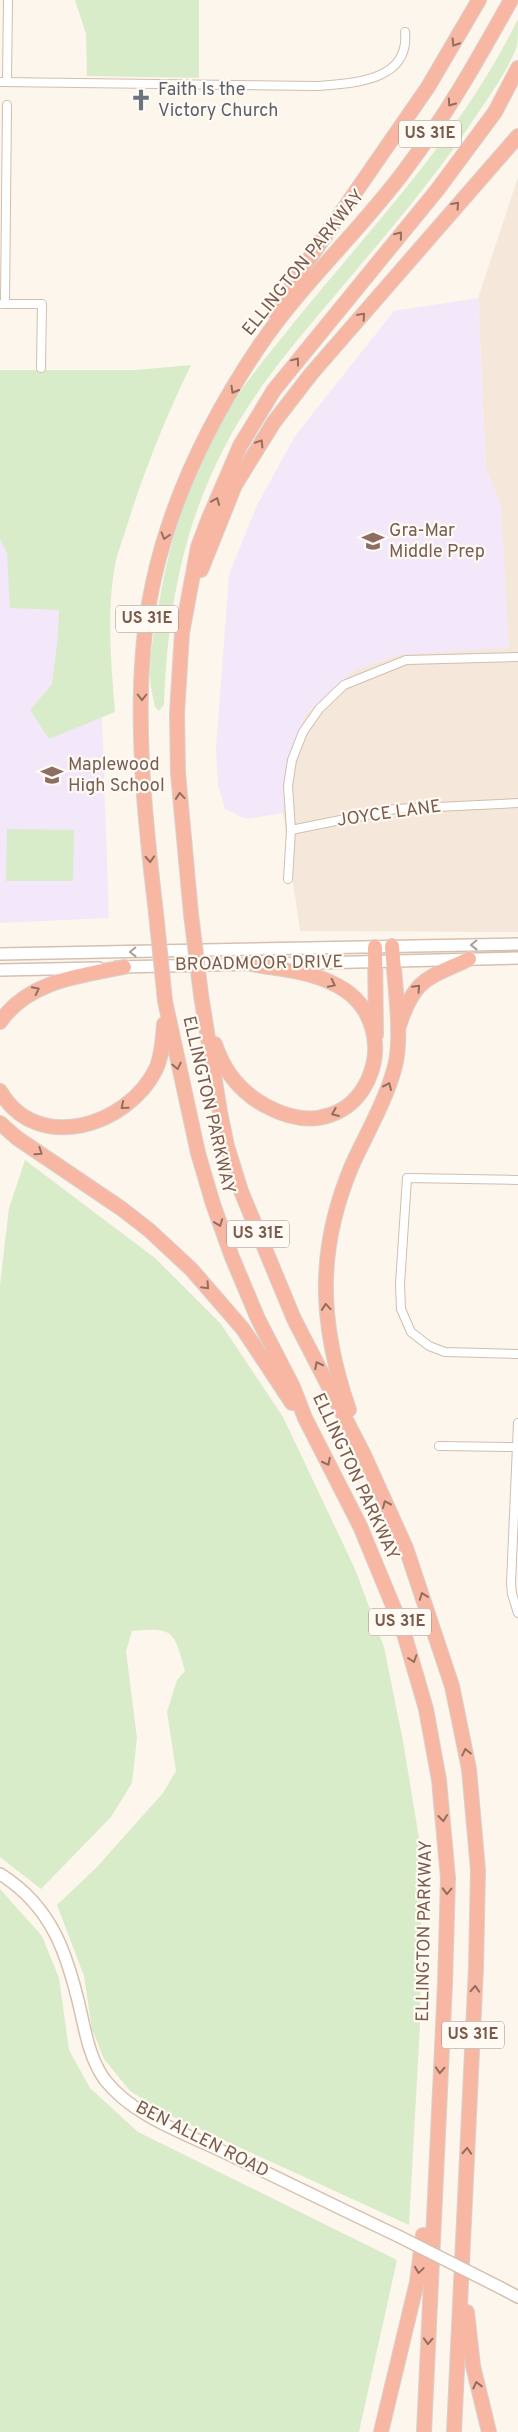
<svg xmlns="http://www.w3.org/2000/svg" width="518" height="2432" font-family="Overpass,sans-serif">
	<rect width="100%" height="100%" fill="#fdf6ec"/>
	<path fill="#f5e8da" d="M 518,177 L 518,932 L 300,931 L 283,813 L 284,777 L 305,715 L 353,671 L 398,655 L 421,652 L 501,506 L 486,469 L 478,298 Z"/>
	<path fill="#f3e8fa" d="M 478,298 L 486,469 L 501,506 L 509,648 L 398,655 L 353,671 L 305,715 L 284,777 L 283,813 L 246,819 L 225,809 L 218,785 L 216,748 L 229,575 L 257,505 L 295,436 L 394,311 Z
		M 0,467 L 99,632 L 109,918 L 0,923 Z"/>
	<path fill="#d8ecc9" d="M 75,0 L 199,0 L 199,78 L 87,76 L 86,34 Z
		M 518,19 C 518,27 518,39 517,46 C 506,75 485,102 468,128 C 427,188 378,244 331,300 C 292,346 252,393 224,448 C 182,528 167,616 164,705 L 159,711 L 155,707 C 153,697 150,686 150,676 C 150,648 156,619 161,592 C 173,525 197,455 236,398 C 252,373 273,349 292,325 C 372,226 462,134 518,19 Z
		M 191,365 C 167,414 147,464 130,516 C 126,531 120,545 116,560 C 106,609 111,662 115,712 L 49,739 L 30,710 L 52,684 L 58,636 L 59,610 L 10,608 L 7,553 L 0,539 L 0,370 L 136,370 Z
		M 7,829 L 74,830 L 73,881 L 6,881 Z
		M 25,1160 L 155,1258 L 221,1324 L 283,1417 L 355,1569 L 384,1647 L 403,1741 L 422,1856 L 420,2025 L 409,2225 L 169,2115 L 130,2091 L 104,2059 L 92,2029 L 84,1976 L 57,1905 L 96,1868 L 163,1793 L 176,1771 L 167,1712 L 177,1680 L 185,1671 C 174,1632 175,1627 132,1631 L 126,1651 L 137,1738 L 132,1783 L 111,1817 L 41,1889 L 0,1857 L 0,1285 L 9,1208 Z
		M 0,1889 L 42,1936 L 59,1978 L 69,2050 L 90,2088 L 138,2132 L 397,2260 L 359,2432 L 0,2432 Z"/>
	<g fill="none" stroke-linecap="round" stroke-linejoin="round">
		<g stroke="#d1beb0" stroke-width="10">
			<path id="street" d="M 0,82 L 319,86 C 354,83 410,81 405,32
				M 7,82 L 8,0
				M 2,304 L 42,304 L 41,368
				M 5,304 L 7,105
				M 291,830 L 395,809 L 518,803
				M 288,879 L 291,830 L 288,786 L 292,760 L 303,732 L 319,709 L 344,685 L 406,660 L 518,657
				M 518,1180 L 407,1178 L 400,1284 L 401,1309 L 411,1332 L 429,1346 L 445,1352 L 518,1354
				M 518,1423 L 511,1583 L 512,1594 L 518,1613
				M 439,1446 L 517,1447"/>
		</g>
		<g stroke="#d6c0b0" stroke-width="14">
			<path id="secondary" d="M 0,954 L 518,944
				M 275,964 L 518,958
				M 117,967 L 259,964
				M 0,970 L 99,968
				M 0,1874 C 53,1907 68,1956 81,2013 C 86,2036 91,2061 105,2080 C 134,2117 187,2134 228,2154 C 284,2181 341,2209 398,2236
				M 501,2288 L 518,2297"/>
		</g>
		<g stroke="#dad1cd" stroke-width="16">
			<path id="highway" d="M 276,314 L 294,281 L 428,87 L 479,0
				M 201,570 L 235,485 L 274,422 L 311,374 L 518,136
				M 156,913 C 146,829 136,737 143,652 C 151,542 197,439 258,348 C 301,284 359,232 405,170 C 446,116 478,59 511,0
				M 191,914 L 178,773 L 177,713 L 182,633 L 198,547 L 209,518 L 240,446 L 274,390 L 438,189 L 495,112 L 518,68
				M 375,947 L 376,1035
				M 201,995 L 220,1112 L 227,1146 L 241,1191 L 294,1319 L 364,1455 L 406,1548 L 452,1686 L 469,1769 L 478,1870 L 476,1967 L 454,2432
				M 165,1001 L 198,1153 L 213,1204 L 232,1257 L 258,1319 L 293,1387 L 305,1418 L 360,1526 L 403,1630 L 426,1709 L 439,1780 L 448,1878 L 445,1984 L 424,2432
				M 0,1022 C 28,981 79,976 124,967
				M 399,1026 C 415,977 427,979 469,959
				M 215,1044 C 224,1072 240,1092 266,1106 C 366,1160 417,1021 332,983 C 308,971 277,969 251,964
				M 0,1091 C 37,1155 128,1126 156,1069 C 162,1056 163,1038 164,1024
				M 0,1123 L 17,1138 L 122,1209 L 149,1230 L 191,1269 L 243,1329 L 292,1403
				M 349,1410 C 319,1323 316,1249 353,1163 C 367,1133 387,1098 395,1066 C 403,1037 394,978 392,946
				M 467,2312 L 473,2366 L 489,2432
				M 381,2432 L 417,2282 L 423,2235"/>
		</g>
		<use href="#street" stroke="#fff" stroke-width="8"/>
		<use href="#secondary" stroke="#fff" stroke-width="11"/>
		<use href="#highway" stroke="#f7b7a3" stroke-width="14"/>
		<g stroke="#d6c0b0" stroke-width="14" stroke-linecap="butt">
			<path id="secondary-bridge" d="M 398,2236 L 501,2288"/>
		</g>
		<g stroke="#dad1cd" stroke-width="16" stroke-linecap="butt">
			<path id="highway-bridge" d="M 156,913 L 165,1001
				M 191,914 L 201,995"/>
		</g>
		<use href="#secondary-bridge" stroke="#fff" stroke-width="11"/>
		<use href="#highway-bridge" stroke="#f7b7a3" stroke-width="14"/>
	</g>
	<defs><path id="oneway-chevron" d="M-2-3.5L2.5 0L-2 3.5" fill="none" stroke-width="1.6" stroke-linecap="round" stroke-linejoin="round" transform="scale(1.25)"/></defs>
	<g stroke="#936e5e">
		<use href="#oneway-chevron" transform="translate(455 43) rotate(122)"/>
		<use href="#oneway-chevron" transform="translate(451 103) rotate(125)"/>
		<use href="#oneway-chevron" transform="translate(456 205) rotate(-48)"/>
		<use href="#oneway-chevron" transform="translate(399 235) rotate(-51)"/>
		<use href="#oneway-chevron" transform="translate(362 316) rotate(-49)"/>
		<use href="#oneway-chevron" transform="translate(296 361) rotate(-53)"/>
		<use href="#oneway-chevron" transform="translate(234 390) rotate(120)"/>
		<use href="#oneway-chevron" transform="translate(260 443) rotate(-58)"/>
		<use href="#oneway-chevron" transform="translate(216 501) rotate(-68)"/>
		<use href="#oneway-chevron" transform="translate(165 536) rotate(107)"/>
		<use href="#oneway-chevron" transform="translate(142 697) rotate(90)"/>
		<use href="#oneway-chevron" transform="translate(180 796) rotate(-95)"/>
		<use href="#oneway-chevron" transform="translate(150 859) rotate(87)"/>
		<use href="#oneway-chevron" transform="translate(332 984) rotate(26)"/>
		<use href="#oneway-chevron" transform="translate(417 988) rotate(-47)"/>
		<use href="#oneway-chevron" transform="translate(36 990) rotate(-26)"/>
		<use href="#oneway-chevron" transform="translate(177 1066) rotate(78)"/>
		<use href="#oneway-chevron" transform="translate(388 1086) rotate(-66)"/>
		<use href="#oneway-chevron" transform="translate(124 1106) rotate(141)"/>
		<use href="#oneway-chevron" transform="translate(335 1113) rotate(157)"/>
		<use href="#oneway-chevron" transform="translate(39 1152) rotate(34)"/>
		<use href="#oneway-chevron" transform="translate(219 1223) rotate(70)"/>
		<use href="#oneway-chevron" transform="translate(206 1286) rotate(47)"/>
		<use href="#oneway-chevron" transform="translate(326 1307) rotate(-95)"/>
		<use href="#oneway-chevron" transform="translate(318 1365) rotate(-117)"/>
		<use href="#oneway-chevron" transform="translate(327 1462) rotate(63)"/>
		<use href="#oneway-chevron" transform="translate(386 1504) rotate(-114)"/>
		<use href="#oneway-chevron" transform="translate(423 1596) rotate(-110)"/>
		<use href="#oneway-chevron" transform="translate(413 1659) rotate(72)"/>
		<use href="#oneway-chevron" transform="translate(466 1752) rotate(-102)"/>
		<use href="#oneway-chevron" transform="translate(443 1818) rotate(84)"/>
		<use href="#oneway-chevron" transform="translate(447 1891) rotate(91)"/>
		<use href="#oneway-chevron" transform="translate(475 1989) rotate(-87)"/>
		<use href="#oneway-chevron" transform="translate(440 2070) rotate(93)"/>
		<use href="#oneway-chevron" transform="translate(467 2151) rotate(-87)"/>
		<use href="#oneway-chevron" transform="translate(419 2270) rotate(98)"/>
		<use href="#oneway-chevron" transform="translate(428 2341) rotate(93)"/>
		<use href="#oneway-chevron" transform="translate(477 2385) rotate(-104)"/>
	</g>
	<g stroke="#af9d94">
		<use href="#oneway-chevron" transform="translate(474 945) rotate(179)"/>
		<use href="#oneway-chevron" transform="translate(133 952) rotate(179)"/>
	</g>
	<defs>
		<g id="church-bare" transform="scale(1.725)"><path d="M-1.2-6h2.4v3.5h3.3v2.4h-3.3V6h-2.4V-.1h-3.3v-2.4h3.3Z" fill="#6b7280" stroke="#fffaf3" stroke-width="2.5" paint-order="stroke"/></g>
		<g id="school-bare" transform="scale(1.725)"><path d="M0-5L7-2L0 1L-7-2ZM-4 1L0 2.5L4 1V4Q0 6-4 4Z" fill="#8d6e63" stroke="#fffaf3" stroke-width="2.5" paint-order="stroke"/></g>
	</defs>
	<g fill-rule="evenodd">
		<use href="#church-bare" x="141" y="100"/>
		<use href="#school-bare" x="373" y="541"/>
		<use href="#school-bare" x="52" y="775"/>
	</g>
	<g text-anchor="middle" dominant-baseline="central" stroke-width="4.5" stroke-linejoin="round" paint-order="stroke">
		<g fill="#fffaf3" stroke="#a28b7f" stroke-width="1">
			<rect x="399" y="120.5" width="62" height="27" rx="4"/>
			<rect x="116" y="605.5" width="62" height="27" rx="4"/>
			<rect x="227" y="1220.5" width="62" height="27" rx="4"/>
			<rect x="369" y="1608.5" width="62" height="27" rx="4"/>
			<rect x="442" y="2021.5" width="62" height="27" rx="4"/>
		</g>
		<g font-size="16" font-weight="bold" fill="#7a5c4d">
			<text x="430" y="134">US 31E</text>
			<text x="147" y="619">US 31E</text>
			<text x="258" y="1234">US 31E</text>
			<text x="400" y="1622">US 31E</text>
			<text x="473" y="2035">US 31E</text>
		</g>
		<g font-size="18" fill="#5b616d" stroke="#fffaf3" text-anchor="start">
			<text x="158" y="90">Faith Is the<tspan x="158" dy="21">Victory Church</tspan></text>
		</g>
		<g font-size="18" fill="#7a5c4d" stroke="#fffaf3">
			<text transform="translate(304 263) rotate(-51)">ELLINGTON PARKWAY</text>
			<text transform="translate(389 814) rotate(-8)">JOYCE LANE</text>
			<text transform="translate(259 964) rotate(-1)">BROADMOOR DRIVE</text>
			<text transform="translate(208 1105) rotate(77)">ELLINGTON PARKWAY</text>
			<text transform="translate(355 1477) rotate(65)">ELLINGTON PARKWAY</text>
			<text transform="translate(425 1931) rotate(-89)">ELLINGTON PARKWAY</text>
			<text transform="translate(202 2140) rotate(27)">BEN ALLEN ROAD</text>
		</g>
		<g font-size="18" fill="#785e54" stroke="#fffaf3" text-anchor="start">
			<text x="389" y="531">Gra-Mar<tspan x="389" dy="21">Middle Prep</tspan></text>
			<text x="68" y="765">Maplewood<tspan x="68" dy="21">High School</tspan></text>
		</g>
	</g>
</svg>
